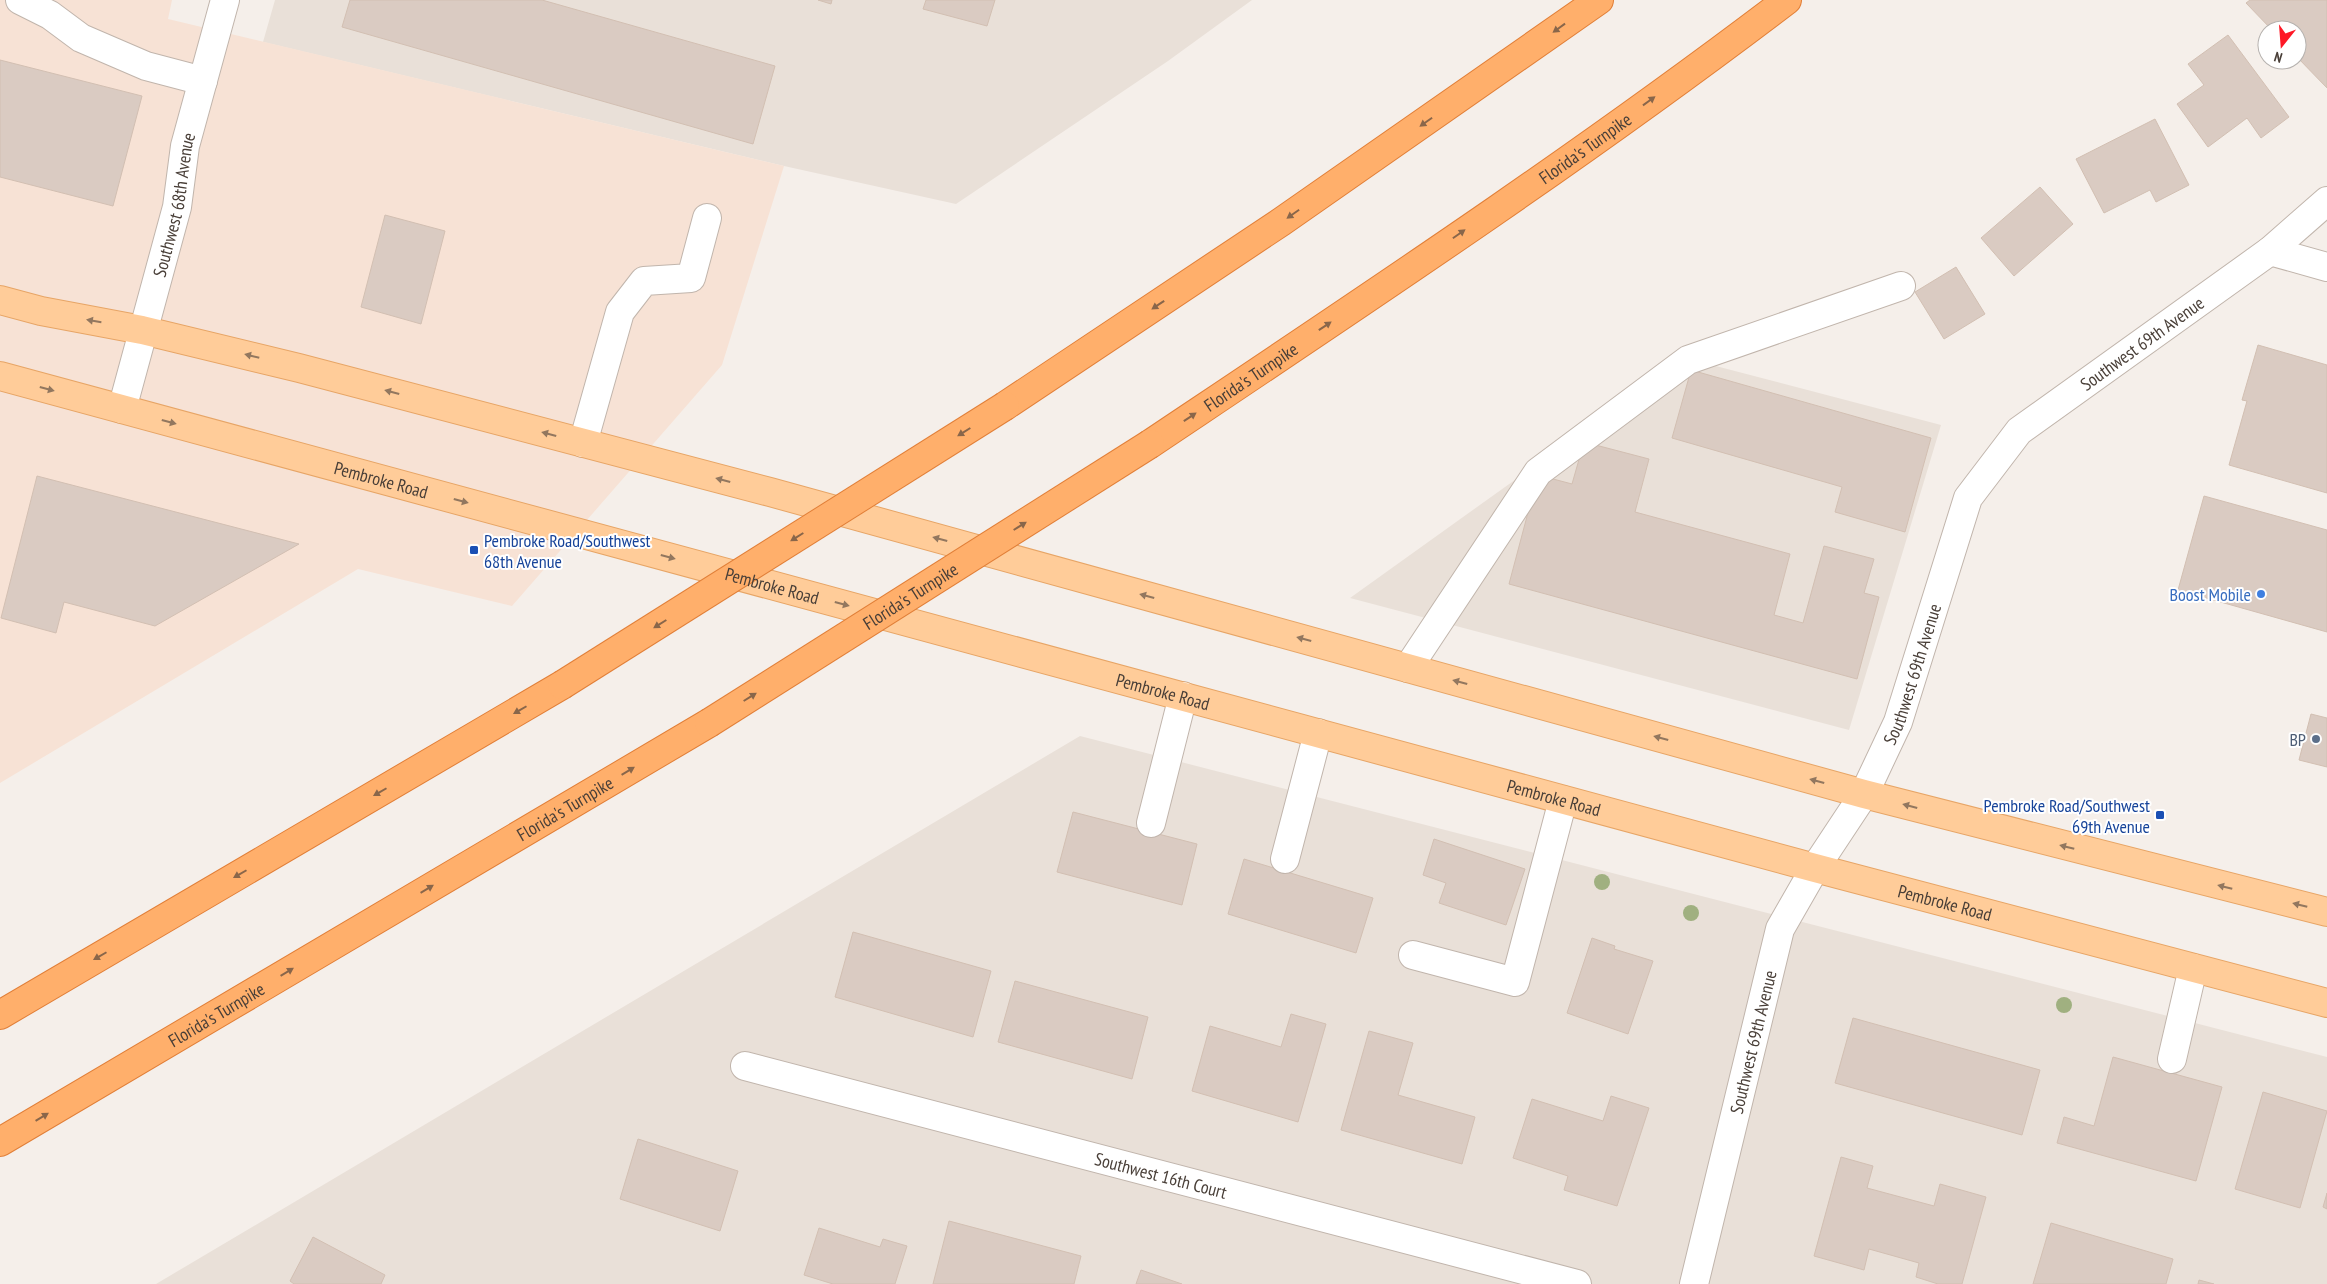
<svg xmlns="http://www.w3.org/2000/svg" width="2327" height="1284" font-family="'PT Sans Narrow',sans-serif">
	<rect width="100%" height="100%" fill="#f5efea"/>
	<path fill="#e9e0d8" d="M 275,0 L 1252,0 L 1168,61 L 956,204 L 784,166 L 263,42 Z
		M 1685,358 L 1941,425 L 1849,730 L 1350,598 Z
		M 1080,736 L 2327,1057 L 2327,1284 L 156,1284 Z"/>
	<path fill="#f7e2d5" d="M 0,0 L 172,0 L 168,19 L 784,166 L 722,365 L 512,606 L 358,569 L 0,783 Z"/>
	<path fill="#dacbc2" stroke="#d2bfb2" d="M 350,0 L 542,0 L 775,66 L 753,144 L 342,27 Z
		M 818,0 L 832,0 L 831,4 Z
		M 926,0 L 995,0 L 987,26 L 923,9 Z
		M 2250,0 L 2327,0 L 2327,88 L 2297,57 L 2297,30 L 2272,30 L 2246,3 Z
		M 2228,35 L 2289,117 L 2261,138 L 2247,118 L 2208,147 L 2177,104 L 2204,85 L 2188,64 Z
		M 0,60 L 142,96 L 113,206 L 0,177 Z
		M 2155,119 L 2189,185 L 2156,202 L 2150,190 L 2104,213 L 2076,159 Z
		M 2040,187 L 2073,224 L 2014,276 L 1981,238 Z
		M 385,215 L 445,231 L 421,324 L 361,307 Z
		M 1956,267 L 1985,314 L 1944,339 L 1915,292 Z
		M 2258,345 L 2327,365 L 2327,493 L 2229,465 L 2247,401 L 2242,400 Z
		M 1691,370 L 1931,438 L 1905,532 L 1835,512 L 1842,487 L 1672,438 Z
		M 1584,442 L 1649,459 L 1635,512 L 1790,554 L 1774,615 L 1803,623 L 1824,546 L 1874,559 L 1864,593 L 1879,597 L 1857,679 L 1509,584 L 1538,475 L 1572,484 Z
		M 37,476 L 299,544 L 155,626 L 64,602 L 56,633 L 1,618 Z
		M 2204,496 L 2327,530 L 2327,632 L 2178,590 Z
		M 2311,714 L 2327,718 L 2327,767 L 2299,760 Z
		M 1073,812 L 1197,844 L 1182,905 L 1057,872 Z
		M 1434,839 L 1525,869 L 1506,925 L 1439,903 L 1446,883 L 1423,875 Z
		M 1244,859 L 1373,898 L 1356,953 L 1228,914 Z
		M 853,932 L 991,971 L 973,1037 L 835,997 Z
		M 1592,938 L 1615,946 L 1614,949 L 1653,961 L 1628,1034 L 1567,1013 Z
		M 1015,981 L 1148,1017 L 1132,1079 L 998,1042 Z
		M 1291,1014 L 1326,1024 L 1298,1122 L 1192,1091 L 1210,1026 L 1281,1047 Z
		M 1853,1018 L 2040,1070 L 2022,1135 L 1835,1083 Z
		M 1369,1031 L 1413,1043 L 1398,1095 L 1475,1117 L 1462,1164 L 1341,1130 Z
		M 2113,1057 L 2222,1087 L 2196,1181 L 2057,1143 L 2064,1117 L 2094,1126 Z
		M 2263,1092 L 2327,1111 L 2300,1208 L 2235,1189 Z
		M 1611,1096 L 1649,1108 L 1617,1206 L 1564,1190 L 1568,1176 L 1513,1158 L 1532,1099 L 1603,1121 Z
		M 638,1139 L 738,1171 L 720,1231 L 620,1199 Z
		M 1841,1157 L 1873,1166 L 1867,1188 L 1934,1206 L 1940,1184 L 1986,1197 L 1962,1284 L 1938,1284 L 1916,1277 L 1919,1263 L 1869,1249 L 1864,1270 L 1814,1256 Z
		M 2327,1193 L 2327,1209 L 2323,1207 Z
		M 949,1221 L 1081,1256 L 1074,1284 L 933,1284 Z
		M 2051,1223 L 2173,1259 L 2166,1284 L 2033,1284 Z
		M 819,1228 L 880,1247 L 883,1239 L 907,1246 L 895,1284 L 833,1284 L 804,1275 Z
		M 313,1237 L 385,1275 L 381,1284 L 294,1284 L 290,1281 Z
		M 1141,1270 L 1182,1284 L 1136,1284 Z
		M 2199,1280 L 2214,1284 L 2198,1284 Z"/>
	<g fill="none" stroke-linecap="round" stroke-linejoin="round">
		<g stroke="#c1b5ac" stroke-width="30">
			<g id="minor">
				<path d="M 20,0 L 50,15 L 81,38 L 146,66 L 203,81"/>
				<path d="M 2270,251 L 2327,267"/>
				<path id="s1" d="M 122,409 L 177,207 L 185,146 L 225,0"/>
				<path d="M 583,443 L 620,312 L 644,281 L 691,278 L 707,218"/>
				<path d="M 1408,668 L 1538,472 L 1688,360 L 1901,286"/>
				<path d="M 1151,823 L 1183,696"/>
				<path d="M 1285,859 L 1318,733"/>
				<path d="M 1413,955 L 1515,982 L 1563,800"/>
				<path d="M 2172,1059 L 2193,968"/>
				<path id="s2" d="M 745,1066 L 1577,1284"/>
				<path id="s3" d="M 1694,1284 L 1780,929 L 1815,868 L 1864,794 L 1898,722 L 1968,498 L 2019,431 L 2270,251 L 2327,201"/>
			</g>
		</g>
		<g stroke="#e7a566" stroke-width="30">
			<g id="major">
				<path d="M 0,300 L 41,311 L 142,330 L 299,368 L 770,492 L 1864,794 L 2327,912"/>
				<path id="s4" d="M 0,376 L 1815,868 L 2327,1003"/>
			</g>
		</g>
		<g stroke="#e17f38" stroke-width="30">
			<g id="highway">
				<path d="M 1005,406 L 1281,222 L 1599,0"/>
				<path id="s5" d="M 1150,444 C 1365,300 1581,157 1787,0"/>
				<path d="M 0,1015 L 562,685"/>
				<path id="s6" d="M 0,1142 L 709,723"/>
			</g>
		</g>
		<use href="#minor" stroke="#fff" stroke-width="28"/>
		<use href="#major" stroke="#fc9" stroke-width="28"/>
		<use href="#highway" stroke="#ffaf6b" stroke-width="28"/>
		<g stroke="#e17f38" stroke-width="30" stroke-linecap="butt">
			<g id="highway-bridge">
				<path d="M 562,685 L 1005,406"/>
				<path id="s7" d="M 709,723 L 1150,444"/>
			</g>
		</g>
		<use href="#highway-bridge" stroke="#ffaf6b" stroke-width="28"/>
	</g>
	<g fill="#a0b080">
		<circle cx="1602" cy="882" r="8"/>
		<circle cx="1691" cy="913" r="8"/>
		<circle cx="2064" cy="1005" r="8"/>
	</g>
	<defs><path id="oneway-solid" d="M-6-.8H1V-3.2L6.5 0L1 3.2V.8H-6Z" transform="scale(1.25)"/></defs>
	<g fill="#89664a">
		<use href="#oneway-solid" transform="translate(1559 28) rotate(144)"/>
		<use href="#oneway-solid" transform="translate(1649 101) rotate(-36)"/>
		<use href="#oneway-solid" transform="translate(1426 122) rotate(145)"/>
		<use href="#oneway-solid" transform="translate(1293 214) rotate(145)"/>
		<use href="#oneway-solid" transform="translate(1459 234) rotate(-35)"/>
		<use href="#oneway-solid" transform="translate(1158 305) rotate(146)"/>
		<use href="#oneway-solid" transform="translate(1325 326) rotate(-34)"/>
		<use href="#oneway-solid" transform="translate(1190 417) rotate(-34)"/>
		<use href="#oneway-solid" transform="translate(964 432) rotate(148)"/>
		<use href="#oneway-solid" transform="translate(1020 526) rotate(-32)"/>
		<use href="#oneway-solid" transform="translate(797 537) rotate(148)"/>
		<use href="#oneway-solid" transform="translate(660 624) rotate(148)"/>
		<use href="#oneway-solid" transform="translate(750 697) rotate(-32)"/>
		<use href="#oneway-solid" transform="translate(520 710) rotate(150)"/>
		<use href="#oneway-solid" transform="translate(628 771) rotate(-31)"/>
		<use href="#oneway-solid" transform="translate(380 792) rotate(150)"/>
		<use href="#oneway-solid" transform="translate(240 874) rotate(150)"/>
		<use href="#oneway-solid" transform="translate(427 889) rotate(-31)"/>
		<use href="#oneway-solid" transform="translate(100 956) rotate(150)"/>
		<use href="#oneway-solid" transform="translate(287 972) rotate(-31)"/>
		<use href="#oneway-solid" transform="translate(42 1117) rotate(-31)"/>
	</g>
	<g fill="#92775f">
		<use href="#oneway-solid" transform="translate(94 321) rotate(-170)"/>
		<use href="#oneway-solid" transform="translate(252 356) rotate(-166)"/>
		<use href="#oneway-solid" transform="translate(47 389) rotate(15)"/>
		<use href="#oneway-solid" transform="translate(392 392) rotate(-165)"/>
		<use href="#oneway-solid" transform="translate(169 422) rotate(15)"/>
		<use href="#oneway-solid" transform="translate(549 434) rotate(-165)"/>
		<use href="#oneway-solid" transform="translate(723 480) rotate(-165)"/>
		<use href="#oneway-solid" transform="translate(461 501) rotate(15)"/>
		<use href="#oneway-solid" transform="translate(940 539) rotate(-165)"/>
		<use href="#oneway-solid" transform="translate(668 557) rotate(15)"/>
		<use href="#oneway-solid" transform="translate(1147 596) rotate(-165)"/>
		<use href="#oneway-solid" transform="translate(842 604) rotate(15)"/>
		<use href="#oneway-solid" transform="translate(1304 639) rotate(-165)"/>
		<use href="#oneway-solid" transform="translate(1460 682) rotate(-165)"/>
		<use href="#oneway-solid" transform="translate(1661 738) rotate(-165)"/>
		<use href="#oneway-solid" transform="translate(1817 781) rotate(-165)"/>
		<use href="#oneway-solid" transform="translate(1910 806) rotate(-165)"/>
		<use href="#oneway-solid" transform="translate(2067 847) rotate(-166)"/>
		<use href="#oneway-solid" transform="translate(2225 887) rotate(-166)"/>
		<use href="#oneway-solid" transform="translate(2300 905) rotate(-166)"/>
	</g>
	<g fill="#1a4fb4" stroke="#fff" stroke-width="2">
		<rect x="469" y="545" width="10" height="10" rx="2.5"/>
		<rect x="2155" y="810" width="10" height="10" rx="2.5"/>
	</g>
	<circle fill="#3f7fe0" stroke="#fff" stroke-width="2" cx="2261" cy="594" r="5"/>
	<circle fill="#5c6f8a" stroke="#fff" stroke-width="2" cx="2316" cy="739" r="5"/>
	<g text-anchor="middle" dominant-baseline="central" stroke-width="4" stroke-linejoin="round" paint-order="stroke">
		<g font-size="18" fill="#493f38" stroke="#fff">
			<text stroke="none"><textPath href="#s5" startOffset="526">Florida's Turnpike</textPath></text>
			<text stroke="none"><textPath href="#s1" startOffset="211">Southwest 68th Avenue</textPath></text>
			<text stroke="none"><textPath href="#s3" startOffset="1074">Southwest 69th Avenue</textPath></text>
			<text stroke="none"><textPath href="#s5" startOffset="121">Florida's Turnpike</textPath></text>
			<text stroke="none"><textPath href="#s4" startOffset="395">Pembroke Road</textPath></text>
			<text stroke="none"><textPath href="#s4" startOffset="800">Pembroke Road</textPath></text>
			<text stroke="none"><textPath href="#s7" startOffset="238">Florida's Turnpike</textPath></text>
			<text stroke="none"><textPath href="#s3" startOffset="654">Southwest 69th Avenue</textPath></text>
			<text stroke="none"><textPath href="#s4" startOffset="1205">Pembroke Road</textPath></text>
			<text stroke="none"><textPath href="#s4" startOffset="1610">Pembroke Road</textPath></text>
			<text stroke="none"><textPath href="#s6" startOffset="656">Florida's Turnpike</textPath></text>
			<text stroke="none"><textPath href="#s4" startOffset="2015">Pembroke Road</textPath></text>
			<text stroke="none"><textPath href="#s6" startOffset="251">Florida's Turnpike</textPath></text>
			<text stroke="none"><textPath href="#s3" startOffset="249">Southwest 69th Avenue</textPath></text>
			<text stroke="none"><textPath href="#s2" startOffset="430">Southwest 16th Court</textPath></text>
		</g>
		<g font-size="18" fill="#164399" stroke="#fff" text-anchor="start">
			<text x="484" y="540">Pembroke Road/Southwest<tspan x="484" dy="21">68th Avenue</tspan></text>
			<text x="2150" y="805" text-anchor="end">Pembroke Road/Southwest<tspan x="2150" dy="21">69th Avenue</tspan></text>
		</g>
		<g font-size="18" fill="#366cbe" stroke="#fff" text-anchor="end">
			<text x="2251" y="594">Boost Mobile</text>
		</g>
		<g font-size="18" fill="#4e5e75" stroke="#fff" text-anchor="end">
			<text x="2306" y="739">BP</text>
		</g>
	</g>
	<g transform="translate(2282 45) rotate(197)"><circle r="24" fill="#ffffff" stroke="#b6b2af"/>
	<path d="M0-4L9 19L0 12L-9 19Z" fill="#fe1826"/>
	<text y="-8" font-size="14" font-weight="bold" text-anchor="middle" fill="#493f38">N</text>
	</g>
</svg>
